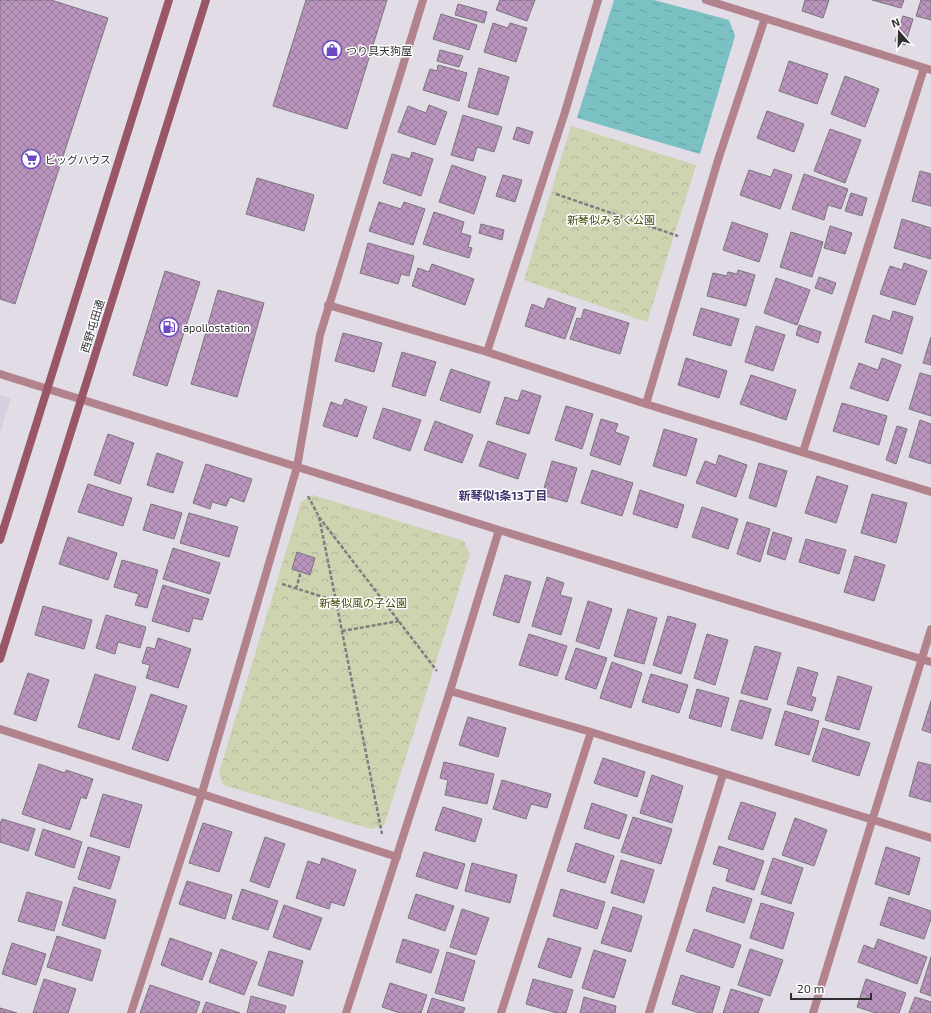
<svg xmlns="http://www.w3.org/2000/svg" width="931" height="1013" font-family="'Exo 2','Noto Sans JP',sans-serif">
	<defs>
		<pattern id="park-crowns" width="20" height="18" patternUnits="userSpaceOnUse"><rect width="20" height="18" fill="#ced3b0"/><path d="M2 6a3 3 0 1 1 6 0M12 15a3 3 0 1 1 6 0" fill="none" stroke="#b1b598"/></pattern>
		<pattern id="water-ripples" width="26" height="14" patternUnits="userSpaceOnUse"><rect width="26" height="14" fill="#7bc1c4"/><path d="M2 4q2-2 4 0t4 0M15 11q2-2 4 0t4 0" fill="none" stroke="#659da0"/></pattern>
		<pattern id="building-cross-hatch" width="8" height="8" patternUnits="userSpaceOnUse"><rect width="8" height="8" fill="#b995be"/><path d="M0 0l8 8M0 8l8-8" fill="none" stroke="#977a9b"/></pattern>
	</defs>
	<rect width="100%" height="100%" fill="#e1dce5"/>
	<path fill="#d7cfdf" d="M 0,395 L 11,398 L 0,433 Z"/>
	<path fill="url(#park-crowns)" d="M 571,126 L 696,165 L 647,322 L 524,280 Z
		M 313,495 L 464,541 L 470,554 L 384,826 L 371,829 L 223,785 L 219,773 L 301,502 Z"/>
	<path fill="url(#water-ripples)" d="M 614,0 L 654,0 L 729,20 L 735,36 L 700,154 L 577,118 Z"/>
	<path fill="url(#building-cross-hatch)" stroke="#7c757c" d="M 0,0 L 51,0 L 108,18 L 15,304 L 0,299 Z
		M 306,0 L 387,0 L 347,129 L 273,106 Z
		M 500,0 L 535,0 L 527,21 L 496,10 Z
		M 805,0 L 829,0 L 823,18 L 802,11 Z
		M 872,0 L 904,0 L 901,8 Z
		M 921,0 L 931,0 L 931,20 L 916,16 Z
		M 458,4 L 487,12 L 484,23 L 455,15 Z
		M 441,14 L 477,25 L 469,50 L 433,39 Z
		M 903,16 L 913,19 L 905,45 L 895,41 Z
		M 493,23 L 508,28 L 510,23 L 527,28 L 516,62 L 484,52 Z
		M 440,50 L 463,56 L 459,67 L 437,61 Z
		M 789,61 L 828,74 L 817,104 L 779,91 Z
		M 438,65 L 467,73 L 459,101 L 423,90 L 430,69 L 437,71 Z
		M 479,68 L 509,77 L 498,115 L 468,107 Z
		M 845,76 L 879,89 L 865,127 L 831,114 Z
		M 429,105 L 447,112 L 435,145 L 398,132 L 408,106 L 426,113 Z
		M 767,111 L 804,124 L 794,152 L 757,138 Z
		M 463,115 L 502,127 L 494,152 L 477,147 L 473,161 L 451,155 Z
		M 517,127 L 533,132 L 529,144 L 513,139 Z
		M 830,129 L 861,140 L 845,183 L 814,171 Z
		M 412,152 L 433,159 L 421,196 L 383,183 L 392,154 L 410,159 Z
		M 452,165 L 486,177 L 474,214 L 439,202 Z
		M 774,169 L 792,175 L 780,209 L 740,195 L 749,170 L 771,177 Z
		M 920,171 L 931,174 L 931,206 L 912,201 Z
		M 804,174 L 848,189 L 841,209 L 828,205 L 824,220 L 792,209 Z
		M 503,175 L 522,180 L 515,202 L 496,196 Z
		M 257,178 L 314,195 L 304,231 L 246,214 Z
		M 851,193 L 867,198 L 862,216 L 845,211 Z
		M 379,202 L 401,209 L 404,202 L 425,209 L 413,245 L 369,231 Z
		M 434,212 L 464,222 L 461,233 L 471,236 L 468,247 L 472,248 L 469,258 L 423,244 Z
		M 902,219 L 931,228 L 931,259 L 894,248 Z
		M 732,222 L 768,234 L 759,262 L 723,250 Z
		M 481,224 L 504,230 L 502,240 L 479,233 Z
		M 830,226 L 852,233 L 845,254 L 824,248 Z
		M 791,232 L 823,242 L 812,277 L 780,267 Z
		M 368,243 L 414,256 L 409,276 L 401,274 L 398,284 L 360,273 Z
		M 904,263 L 927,271 L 915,305 L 880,294 L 890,266 L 902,270 Z
		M 432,264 L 474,279 L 465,305 L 412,286 L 418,268 L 429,272 Z
		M 738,270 L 755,275 L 746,306 L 707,296 L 713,273 L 727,276 L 728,272 L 737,274 Z
		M 165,271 L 200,282 L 167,386 L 133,375 Z
		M 819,277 L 836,283 L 832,294 L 815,288 Z
		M 776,278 L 810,290 L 797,325 L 764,313 Z
		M 218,290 L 264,303 L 237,397 L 191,384 Z
		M 548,298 L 576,308 L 565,339 L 525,326 L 532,304 L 544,309 Z
		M 701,308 L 739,319 L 731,346 L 693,335 Z
		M 584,309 L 629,323 L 620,354 L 570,339 L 577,318 L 581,319 Z
		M 893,311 L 913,317 L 902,354 L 865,342 L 873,315 L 890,321 Z
		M 799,325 L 821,332 L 818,343 L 796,335 Z
		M 756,326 L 785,335 L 773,371 L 745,362 Z
		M 343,333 L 382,343 L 374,372 L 335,361 Z
		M 931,337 L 931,365 L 923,363 Z
		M 402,352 L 436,362 L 425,396 L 392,386 Z
		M 686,358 L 727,371 L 719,398 L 678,385 Z
		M 882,358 L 901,365 L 888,401 L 850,388 L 859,363 L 878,370 Z
		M 451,369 L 490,382 L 480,413 L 440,400 Z
		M 920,373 L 931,376 L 931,416 L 909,409 Z
		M 751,375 L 796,390 L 786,420 L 740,404 Z
		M 522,390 L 541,396 L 529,434 L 496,424 L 505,397 L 518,401 Z
		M 345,399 L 367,407 L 357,437 L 323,426 L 331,402 L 342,406 Z
		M 842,403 L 887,416 L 879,445 L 833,431 Z
		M 566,406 L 593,414 L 582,449 L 555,440 Z
		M 383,408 L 421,420 L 410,451 L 373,438 Z
		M 601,419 L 618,424 L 615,432 L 629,437 L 620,465 L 590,455 Z
		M 920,420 L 931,424 L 931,464 L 909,457 Z
		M 435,421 L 473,435 L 462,463 L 424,450 Z
		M 897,426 L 907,429 L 896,464 L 886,460 Z
		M 664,429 L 697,439 L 686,476 L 653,466 Z
		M 108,434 L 134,443 L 120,484 L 94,475 Z
		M 488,441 L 526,454 L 518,479 L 479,466 Z
		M 157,453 L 183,462 L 173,493 L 147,485 Z
		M 719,455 L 747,465 L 736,497 L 696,483 L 705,461 L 716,465 Z
		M 552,461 L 577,468 L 567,502 L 542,495 Z
		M 759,463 L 787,471 L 776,507 L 749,498 Z
		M 206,464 L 252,479 L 244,502 L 230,497 L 226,506 L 212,502 L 210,509 L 193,503 Z
		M 592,470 L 633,483 L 622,516 L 581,503 Z
		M 817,476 L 848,486 L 836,523 L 805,513 Z
		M 88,484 L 132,498 L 123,526 L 78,512 Z
		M 640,490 L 684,505 L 677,528 L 633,514 Z
		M 872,494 L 907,503 L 896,543 L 861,533 Z
		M 151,504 L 182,513 L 174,539 L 143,530 Z
		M 702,507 L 738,519 L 728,549 L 692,537 Z
		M 189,513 L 238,527 L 229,557 L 180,543 Z
		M 747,522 L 770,529 L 760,562 L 737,554 Z
		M 773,532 L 792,538 L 785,560 L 767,554 Z
		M 68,537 L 117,553 L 108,580 L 59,564 Z
		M 806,539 L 846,550 L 839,574 L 799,562 Z
		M 173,548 L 220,563 L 210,594 L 163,579 Z
		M 297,552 L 315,558 L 310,575 L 292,569 Z
		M 855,556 L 885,565 L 874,601 L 844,592 Z
		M 122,560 L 158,570 L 147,608 L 135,605 L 139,594 L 114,587 Z
		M 505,575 L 531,582 L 519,623 L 493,615 Z
		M 547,577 L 564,583 L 560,595 L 572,598 L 561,635 L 532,626 Z
		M 163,585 L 209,599 L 202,620 L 193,618 L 189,632 L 152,621 Z
		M 588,601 L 612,609 L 599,649 L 576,641 Z
		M 43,606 L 92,620 L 84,649 L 35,635 Z
		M 628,609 L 657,618 L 644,664 L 614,656 Z
		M 106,615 L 146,627 L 140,648 L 118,642 L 115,654 L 96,648 Z
		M 668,616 L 696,624 L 681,674 L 653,665 Z
		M 529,634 L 567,646 L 557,676 L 519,665 Z
		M 707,634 L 728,640 L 715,685 L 694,678 Z
		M 158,638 L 191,649 L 178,688 L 146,678 L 150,665 L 142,663 L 147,647 L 155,649 Z
		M 755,646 L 781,653 L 767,700 L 741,693 Z
		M 576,648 L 607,658 L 596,689 L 565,679 Z
		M 612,662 L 642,673 L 631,708 L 600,698 Z
		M 798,667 L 818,673 L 811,696 L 816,698 L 812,711 L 787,704 Z
		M 28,673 L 49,680 L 36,721 L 14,714 Z
		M 95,674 L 136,687 L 119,740 L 78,727 Z
		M 651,674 L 688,685 L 679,713 L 642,702 Z
		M 838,676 L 872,687 L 859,730 L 825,720 Z
		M 697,689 L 729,698 L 721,727 L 689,718 Z
		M 151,694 L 187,706 L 168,761 L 132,749 Z
		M 740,700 L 771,709 L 762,739 L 731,730 Z
		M 931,701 L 931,733 L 922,730 Z
		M 785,711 L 819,721 L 809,755 L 775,745 Z
		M 468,717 L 506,728 L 498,757 L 459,745 Z
		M 823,728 L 870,743 L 859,776 L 812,761 Z
		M 603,758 L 645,772 L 637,797 L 594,783 Z
		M 444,762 L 494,774 L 487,804 L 445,795 L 448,780 L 440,778 Z
		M 918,762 L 931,765 L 931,802 L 909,796 Z
		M 39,764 L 65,773 L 66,770 L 93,779 L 86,799 L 81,797 L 70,830 L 22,814 Z
		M 652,775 L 683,786 L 672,823 L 640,813 Z
		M 502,780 L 551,794 L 547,808 L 531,804 L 526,819 L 493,809 Z
		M 103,794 L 142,805 L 129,848 L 90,836 Z
		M 741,802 L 776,813 L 763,850 L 728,839 Z
		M 592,803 L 627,815 L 619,839 L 584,828 Z
		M 443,807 L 482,819 L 475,842 L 435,830 Z
		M 633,817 L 672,829 L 661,864 L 621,852 Z
		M 795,818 L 827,830 L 814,866 L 782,855 Z
		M 2,819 L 35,829 L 28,851 L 0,842 L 0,824 Z
		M 203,823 L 232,832 L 219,872 L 189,863 Z
		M 43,829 L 82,842 L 74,868 L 35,855 Z
		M 265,837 L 285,844 L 269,888 L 250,881 Z
		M 576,843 L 614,856 L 605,883 L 567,871 Z
		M 719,846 L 764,861 L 754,890 L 726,881 L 729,869 L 713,864 Z
		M 88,847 L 120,857 L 110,889 L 78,879 Z
		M 886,847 L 920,858 L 909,895 L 875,884 Z
		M 424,852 L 465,864 L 457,889 L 416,876 Z
		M 322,858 L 356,870 L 344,906 L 331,902 L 329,909 L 296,898 L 308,861 L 320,865 Z
		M 773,858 L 803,868 L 791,904 L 761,894 Z
		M 621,860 L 654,870 L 644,903 L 611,893 Z
		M 472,863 L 517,875 L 510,903 L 465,891 Z
		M 187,881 L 232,895 L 225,919 L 179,904 Z
		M 74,887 L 116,900 L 105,939 L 62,925 Z
		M 713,887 L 752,899 L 744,923 L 706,911 Z
		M 242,889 L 278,901 L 268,930 L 232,919 Z
		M 561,889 L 605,902 L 597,929 L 553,916 Z
		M 27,892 L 62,902 L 54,931 L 18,921 Z
		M 416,894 L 454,906 L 445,931 L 408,918 Z
		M 889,897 L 931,911 L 931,919 L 924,939 L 880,925 Z
		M 761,903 L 794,913 L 783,949 L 750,938 Z
		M 284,905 L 322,918 L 310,950 L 273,937 Z
		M 613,907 L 642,916 L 631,952 L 601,943 Z
		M 462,909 L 489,918 L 476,955 L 450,947 Z
		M 694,929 L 741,945 L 733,968 L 686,951 Z
		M 57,936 L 101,950 L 92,981 L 47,967 Z
		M 170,938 L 212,953 L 202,980 L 161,965 Z
		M 548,938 L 581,948 L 571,978 L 538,967 Z
		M 403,939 L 439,950 L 431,973 L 396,962 Z
		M 878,939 L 927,957 L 917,984 L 858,962 L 864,945 L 874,949 Z
		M 12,943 L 46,954 L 36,985 L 2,974 Z
		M 221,949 L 257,962 L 244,995 L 209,982 Z
		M 750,949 L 783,960 L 770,996 L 738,985 Z
		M 594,950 L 626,960 L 614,998 L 582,988 Z
		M 269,951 L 303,961 L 293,996 L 258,985 Z
		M 447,952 L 475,961 L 463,1001 L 435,993 Z
		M 931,957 L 931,996 L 920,992 Z
		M 681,975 L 720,987 L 712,1013 L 699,1013 L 672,1004 Z
		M 44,979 L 76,989 L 68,1013 L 33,1013 Z
		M 533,979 L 573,990 L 566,1013 L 557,1013 L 526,1004 Z
		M 866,979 L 906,993 L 899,1013 L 876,1013 L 857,1007 Z
		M 390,983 L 427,995 L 421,1013 L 400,1013 L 382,1007 Z
		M 150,985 L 200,1002 L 196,1013 L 140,1013 Z
		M 731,989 L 763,999 L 758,1013 L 723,1013 Z
		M 251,996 L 286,1006 L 284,1013 L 247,1013 Z
		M 584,997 L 616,1006 L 615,1013 L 580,1013 Z
		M 915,997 L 931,1002 L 931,1013 L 909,1013 Z
		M 432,998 L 465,1008 L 463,1013 L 427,1013 Z
		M 206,1002 L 240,1013 L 202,1013 Z
		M 0,1008 L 17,1013 L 0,1013 Z"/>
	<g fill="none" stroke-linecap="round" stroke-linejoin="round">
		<path stroke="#807d82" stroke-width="2.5" stroke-dasharray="4 2" stroke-linecap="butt" d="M 556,194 L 678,236
			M 319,517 L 437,671
			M 282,584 L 336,601 L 319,517 L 308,496
			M 296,589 L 301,571
			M 336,601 L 382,834
			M 342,631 L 399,621"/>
		<path stroke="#b2838d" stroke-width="8" d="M 706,0 L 931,70
			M 328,305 L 487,352 L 646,404 L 931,492
			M 487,352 L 565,112 L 598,0
			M 0,374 L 499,530 L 931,662
			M 646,404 L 718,160 L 765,18
			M 803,452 L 924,68
			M 450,691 L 591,732 L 931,838
			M 0,729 L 397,857
			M 131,1013 L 202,793 L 297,467 L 320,335 L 423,0
			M 346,1013 L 450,691 L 499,530
			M 501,1013 L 591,732
			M 649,1013 L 723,774
			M 813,1013 L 931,629"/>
		<path stroke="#985667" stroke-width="8" d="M 0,540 L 169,0
			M 0,659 L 206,0"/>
	</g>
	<defs>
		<g id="shop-ring" transform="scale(1)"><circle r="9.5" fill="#fff" stroke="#6b49c2" stroke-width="1.5"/><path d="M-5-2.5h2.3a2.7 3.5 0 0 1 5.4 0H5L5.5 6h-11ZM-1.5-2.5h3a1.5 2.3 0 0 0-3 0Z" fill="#6b49c2"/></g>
		<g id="supermarket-ring" transform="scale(1)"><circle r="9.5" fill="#fff" stroke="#6b49c2" stroke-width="1.5"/><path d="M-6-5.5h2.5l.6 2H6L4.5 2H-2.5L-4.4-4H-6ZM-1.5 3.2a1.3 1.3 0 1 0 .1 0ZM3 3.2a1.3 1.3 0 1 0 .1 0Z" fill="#6b49c2"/></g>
		<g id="fuel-ring" transform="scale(1)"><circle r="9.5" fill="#fff" stroke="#6b49c2" stroke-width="1.5"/><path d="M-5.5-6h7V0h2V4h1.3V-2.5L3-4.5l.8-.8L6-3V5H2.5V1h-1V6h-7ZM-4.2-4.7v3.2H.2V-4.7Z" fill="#6b49c2"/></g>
	</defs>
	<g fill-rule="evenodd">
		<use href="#shop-ring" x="332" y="50"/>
		<use href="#supermarket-ring" x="31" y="159"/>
		<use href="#fuel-ring" x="169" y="327"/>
	</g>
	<g text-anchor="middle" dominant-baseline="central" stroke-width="3" stroke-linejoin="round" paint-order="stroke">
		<g font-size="11" fill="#302e31" stroke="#fff" text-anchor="start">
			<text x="346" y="50">つり具天狗屋</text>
			<text x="45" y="159">ビッグハウス</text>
			<text x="183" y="327">apollostation</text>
		</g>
		<g font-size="11" fill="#45490b" stroke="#fff">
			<text x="611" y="219">新琴似みるく公園</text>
			<text x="363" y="602">新琴似風の子公園</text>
		</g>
		<g font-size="11" fill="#302e31" stroke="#fff">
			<text transform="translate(92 326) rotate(-73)">西野屯田通</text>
		</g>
		<g font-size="12" font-weight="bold" fill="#443672" stroke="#fff">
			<text x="503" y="495">新琴似1条13丁目</text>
		</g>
	</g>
	<g transform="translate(899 32) rotate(340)" stroke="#ffffff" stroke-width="3" paint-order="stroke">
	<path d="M0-3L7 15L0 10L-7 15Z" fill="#302e31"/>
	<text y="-6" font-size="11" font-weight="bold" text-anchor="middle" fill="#302e31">N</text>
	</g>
	<path d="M791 993v6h80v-6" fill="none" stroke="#302e31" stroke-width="2"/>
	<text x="797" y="993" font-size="12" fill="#302e31" stroke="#ffffff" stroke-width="3" paint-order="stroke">20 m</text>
</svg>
